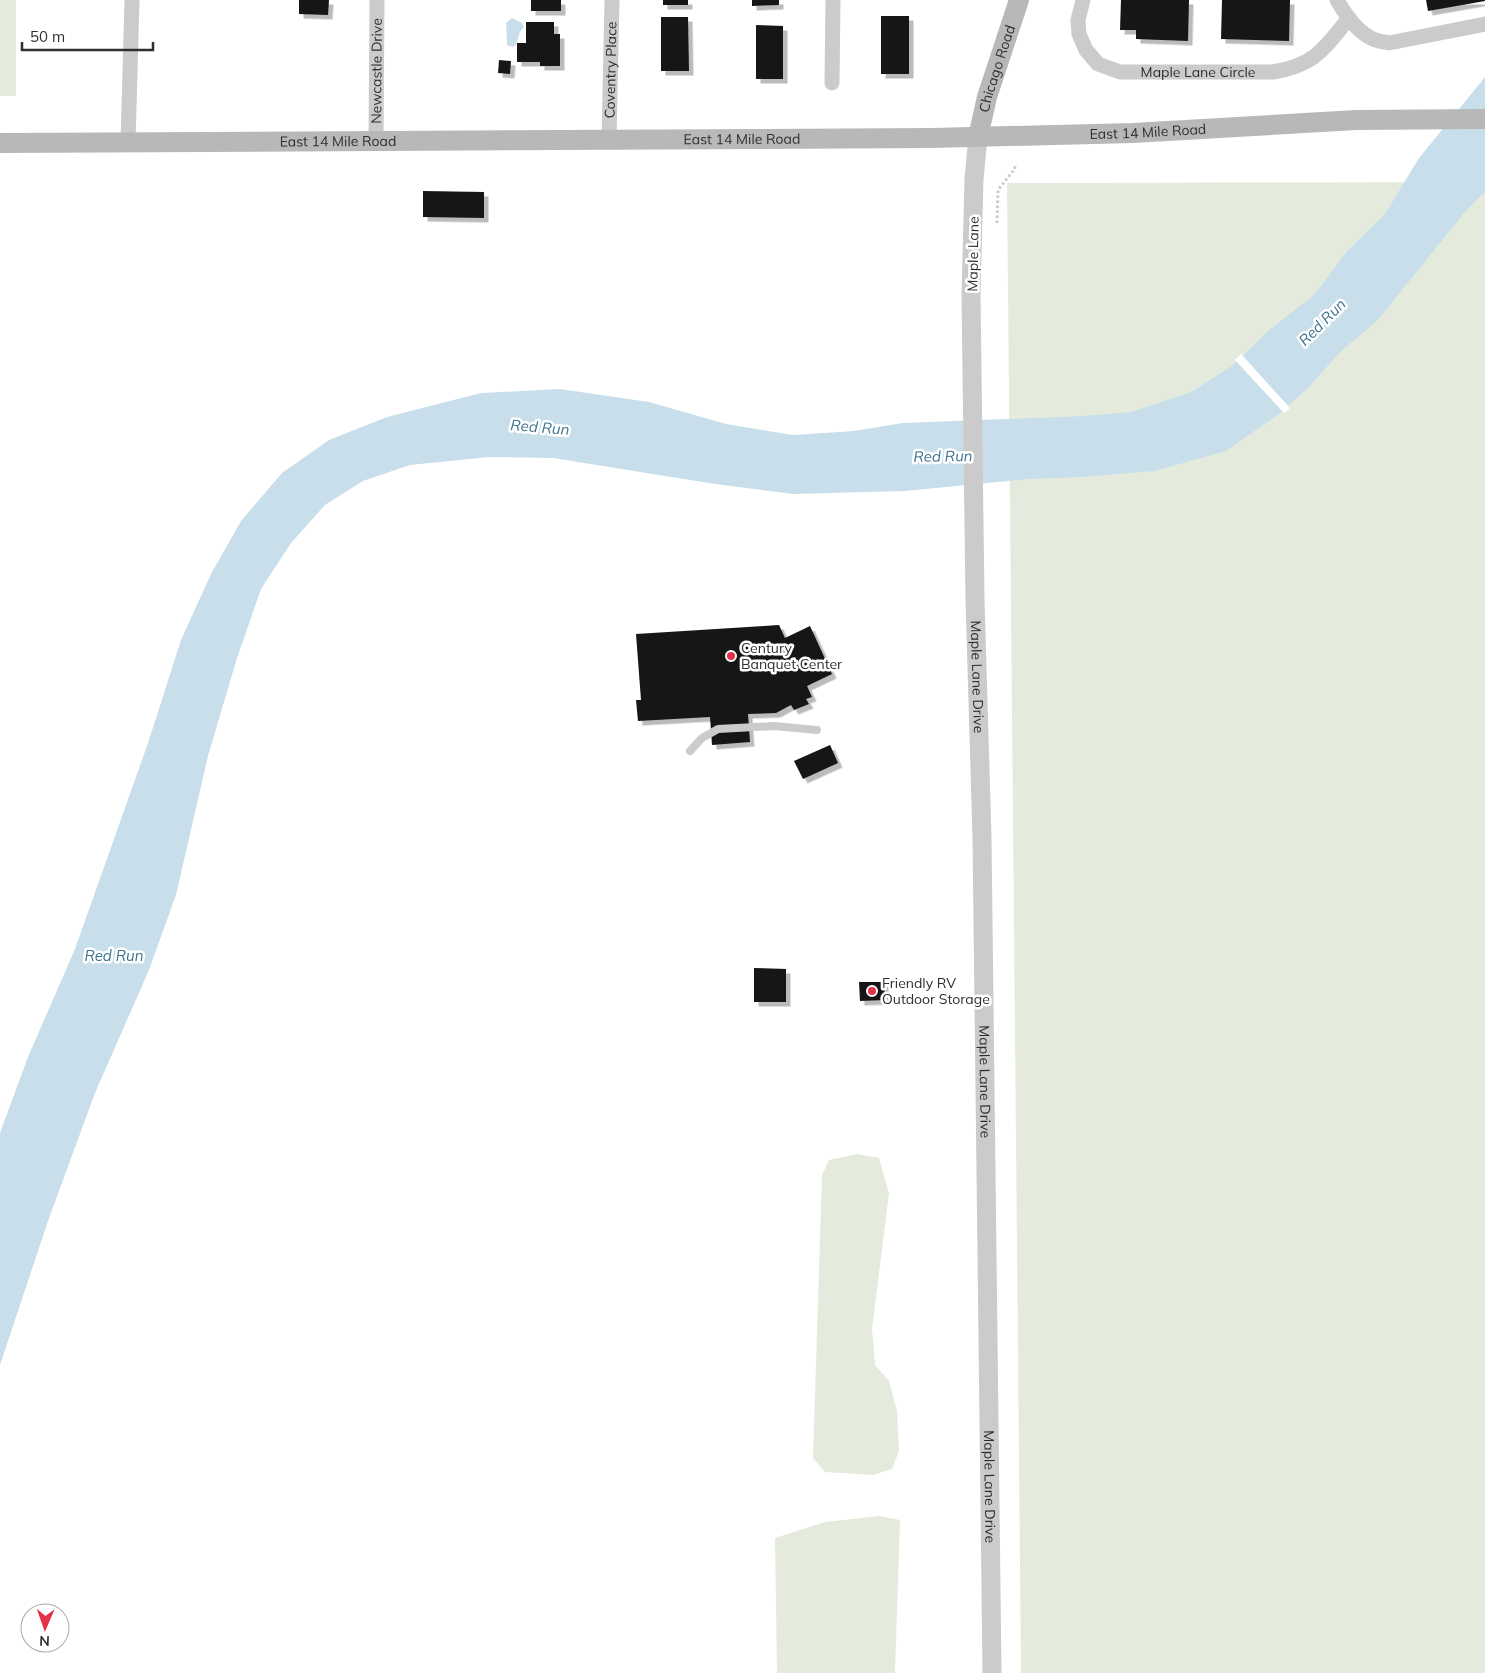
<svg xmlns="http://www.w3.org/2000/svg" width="1485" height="1673" font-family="Mulish,sans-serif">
	<defs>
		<filter id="shadow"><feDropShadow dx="4.5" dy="4.5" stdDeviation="0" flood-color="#0004"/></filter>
	</defs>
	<rect width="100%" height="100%" fill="#fff"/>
	<path fill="#e5ebdc" d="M 0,0 L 16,0 L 16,96 L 0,96 Z
		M 1485,182 L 1485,1673 L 1021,1673 L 1007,183 Z
		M 857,1154 L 879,1158 L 889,1193 L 872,1329 L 875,1365 L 889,1381 L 897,1411 L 899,1451 L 892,1469 L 873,1475 L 825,1472 L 813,1458 L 822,1175 L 829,1160 Z
		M 879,1516 L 900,1520 L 895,1673 L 777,1673 L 775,1538 L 825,1522 Z"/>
	<path fill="#c8dfeb" d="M 512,18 L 522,23 L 524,27 L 520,32 L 516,45 L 513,47 L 507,45 L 507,42 L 506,23 Z
		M 1485,77 L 1485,193 L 1480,196 L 1465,212 L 1377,321 L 1341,351 L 1308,388 L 1279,414 L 1226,451 L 1155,471 L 1082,477 L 1028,479 L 905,491 L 793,494 L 715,484 L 553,458 L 489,457 L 410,465 L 363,481 L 325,505 L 291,543 L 261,589 L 237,658 L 208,756 L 176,895 L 149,970 L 95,1093 L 48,1221 L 0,1365 L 0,1133 L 28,1057 L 75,949 L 148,743 L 181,640 L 211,574 L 241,521 L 282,473 L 329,440 L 387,417 L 481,393 L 560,389 L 649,402 L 726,424 L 793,435 L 854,431 L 903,423 L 1084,416 L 1131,412 L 1191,392 L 1232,366 L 1268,331 L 1315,294 L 1347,251 L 1385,214 L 1419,158 Z"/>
	<path fill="#fff" d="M 1241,354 L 1290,408 L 1284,413 L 1235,360 Z"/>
	<path fill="#151515" filter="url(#shadow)" d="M 299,0 L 329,0 L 328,15 L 299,14 Z
		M 531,0 L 561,0 L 561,11 L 531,11 Z
		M 663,0 L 688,0 L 688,5 L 663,5 Z
		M 752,0 L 779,0 L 779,5 L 752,6 Z
		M 1121,0 L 1189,0 L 1188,41 L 1136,39 L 1136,30 L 1120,30 Z
		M 1222,0 L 1290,0 L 1289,41 L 1221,39 Z
		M 1426,0 L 1485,0 L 1485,1 L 1428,11 Z
		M 881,16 L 909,16 L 909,74 L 881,74 Z
		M 661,17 L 688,17 L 689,71 L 661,71 Z
		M 526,22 L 554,22 L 554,34 L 560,34 L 560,66 L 540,66 L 540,62 L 517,62 L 517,43 L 526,43 Z
		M 756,25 L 783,26 L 783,79 L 756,79 Z
		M 499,60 L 511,61 L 510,74 L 498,73 Z
		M 423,191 L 484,192 L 484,218 L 423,217 Z
		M 779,625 L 785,638 L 810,626 L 832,674 L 807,686 L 812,697 L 806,699 L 809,704 L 794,710 L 791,705 L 776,713 L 748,714 L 750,742 L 712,745 L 710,717 L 638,721 L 636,700 L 641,700 L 636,634 Z
		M 830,745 L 838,763 L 803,779 L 794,761 Z
		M 754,968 L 786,969 L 786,1002 L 754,1002 Z
		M 859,982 L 884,982 L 885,1000 L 860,1001 Z"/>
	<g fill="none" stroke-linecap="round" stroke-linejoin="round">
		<path stroke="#cbcbcb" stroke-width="3" stroke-dasharray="2.5 2.5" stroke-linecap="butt" d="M 997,223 L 998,190 L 1014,170 L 1016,164"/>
		<path stroke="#cbcbcb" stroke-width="8" d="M 690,751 L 702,738 L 718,729 L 774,726 L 817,730"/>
		<g stroke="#cbcbcb" stroke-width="15">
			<path id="s1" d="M 1083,0 L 1078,20 L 1079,34 L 1086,50 L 1098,64 L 1120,72 L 1273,72 C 1315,65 1323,50 1349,18"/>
			<path d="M 1337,0 C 1345,14 1357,32 1373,39 C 1377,41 1384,42 1389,43 L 1485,24"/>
			<path d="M 832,83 L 833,0"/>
			<path id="s2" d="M 609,140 L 612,0"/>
			<path id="s3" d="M 376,141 L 377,0"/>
			<path d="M 128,142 L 132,0"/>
		</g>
		<path stroke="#cbcbcb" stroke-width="19" id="s4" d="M 978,137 L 974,179 L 971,295 L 975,599 L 982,838 L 992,1673"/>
		<g stroke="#b8b8b8" stroke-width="20">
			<path id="s5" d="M 978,137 L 987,97 L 1019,0"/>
			<path id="s6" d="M 0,143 L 932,138 L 1133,133 L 1356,120 L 1485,119"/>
		</g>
	</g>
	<g fill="#e23349" stroke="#fff" stroke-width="2">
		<circle cx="731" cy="656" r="5"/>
		<circle cx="872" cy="991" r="5"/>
	</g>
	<g text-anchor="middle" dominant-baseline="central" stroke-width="5" stroke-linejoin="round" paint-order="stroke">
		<g font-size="14" fill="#2e2e2e" stroke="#fff">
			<text stroke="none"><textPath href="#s5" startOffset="71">Chicago Road</textPath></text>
			<text stroke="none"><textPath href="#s3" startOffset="70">Newcastle Drive</textPath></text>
			<text stroke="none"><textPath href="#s2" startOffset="70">Coventry Place</textPath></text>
			<text stroke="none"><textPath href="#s1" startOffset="172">Maple Lane Circle</textPath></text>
			<text stroke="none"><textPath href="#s6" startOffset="1148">East 14 Mile Road</textPath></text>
			<text stroke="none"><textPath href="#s6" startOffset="742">East 14 Mile Road</textPath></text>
			<text stroke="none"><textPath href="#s6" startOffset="338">East 14 Mile Road</textPath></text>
			<text transform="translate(973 254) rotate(-89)">Maple Lane</text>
			<text stroke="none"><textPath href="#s4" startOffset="540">Maple Lane Drive</textPath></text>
			<text stroke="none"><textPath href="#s4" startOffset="945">Maple Lane Drive</textPath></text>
			<text stroke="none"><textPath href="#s4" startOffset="1350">Maple Lane Drive</textPath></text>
		</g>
		<g font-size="14" fill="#2e2e2e" stroke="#fff" text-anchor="start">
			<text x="741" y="648">Century<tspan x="741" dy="16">Banquet Center</tspan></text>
			<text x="882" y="983">Friendly RV<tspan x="882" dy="16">Outdoor Storage</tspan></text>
		</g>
		<g font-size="15" font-style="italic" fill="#3d738f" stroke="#fff">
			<text transform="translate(1322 322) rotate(-45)">Red Run</text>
			<text transform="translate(540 427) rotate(5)">Red Run</text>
			<text transform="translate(943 456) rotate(-1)">Red Run</text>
			<text x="114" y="955">Red Run</text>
		</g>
	</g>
	<g transform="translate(45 1628) rotate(182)"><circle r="24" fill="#ffffff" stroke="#ababab"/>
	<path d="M0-4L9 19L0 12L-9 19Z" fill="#e23349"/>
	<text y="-8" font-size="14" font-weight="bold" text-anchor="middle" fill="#2e2e2e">N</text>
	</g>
	<path d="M22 42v8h131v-8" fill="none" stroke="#2e2e2e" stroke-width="2.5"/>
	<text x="30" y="42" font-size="15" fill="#2e2e2e" stroke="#ffffff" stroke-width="4" paint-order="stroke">50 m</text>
</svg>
